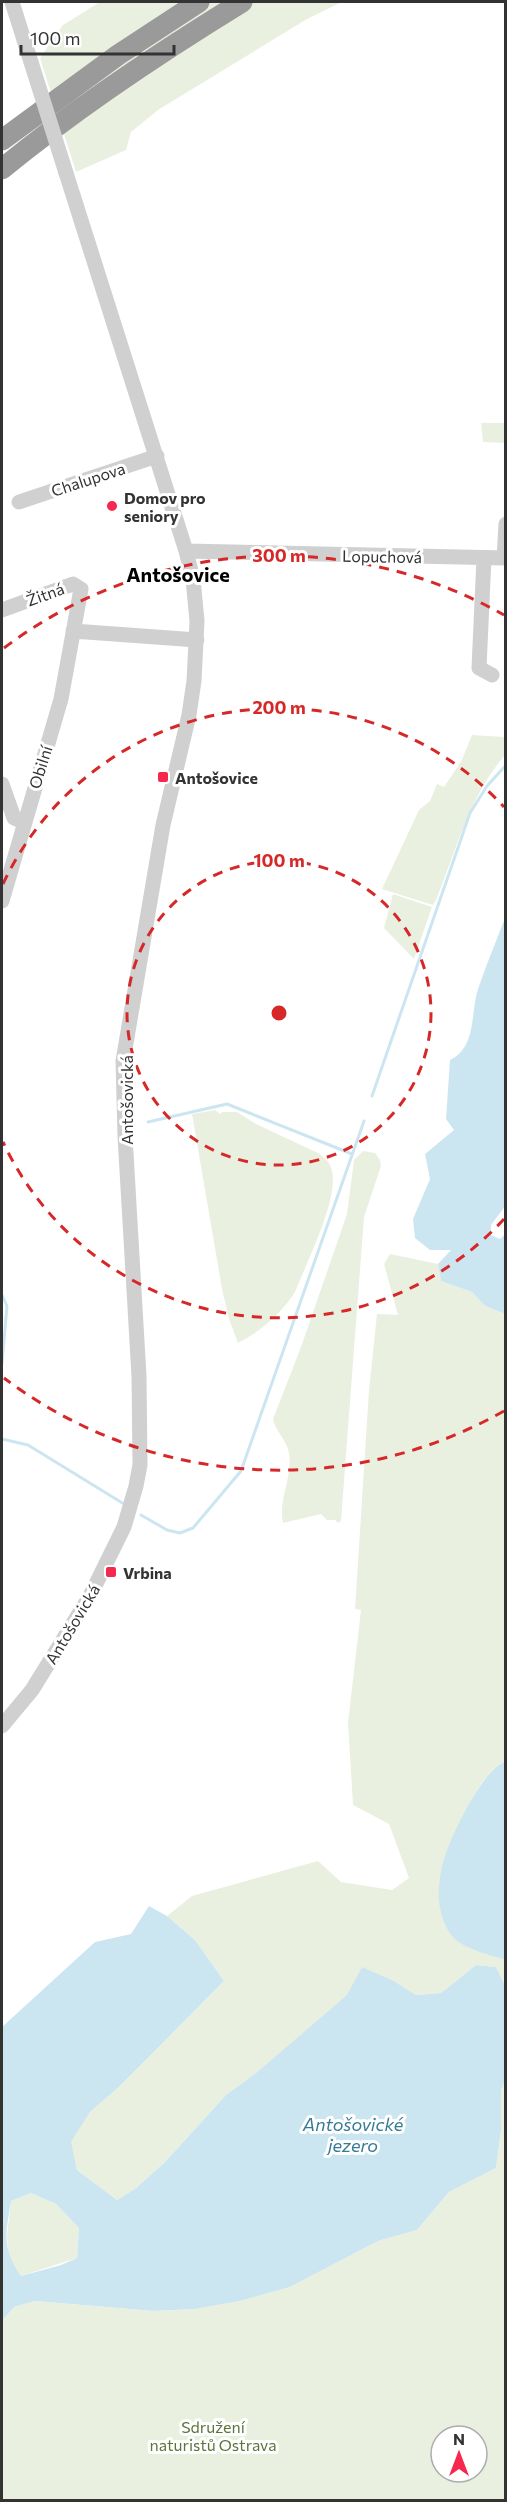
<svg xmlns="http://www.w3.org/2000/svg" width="507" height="2502" font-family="Commissioner,sans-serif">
	<rect width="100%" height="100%" fill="#fff"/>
	<path fill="#eaf0e0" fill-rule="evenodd" d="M 100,2 L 342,2 L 307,19 L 158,110 L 131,132 L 126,150 L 76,172 L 40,58 L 63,25 Z
		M 481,423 L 505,423 L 505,443 L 483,442 Z
		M 472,735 L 505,737 L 505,755 C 469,797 456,851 436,900 L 433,905 L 382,889 L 419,810 L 430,801 L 437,784 L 444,787 L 461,762 Z
		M 393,894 L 432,907 L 414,959 L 384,928 Z
		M 215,1110 L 220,1114 L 222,1112 L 237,1112 L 256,1124 L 318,1153 C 325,1158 330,1162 332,1171 C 339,1199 306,1264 295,1292 C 281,1314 261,1331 238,1343 L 229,1319 L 222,1289 L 192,1114 Z
		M 363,1151 L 375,1153 L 380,1160 L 381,1166 L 364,1217 L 341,1521 L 338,1523 L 335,1520 L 327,1520 L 321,1514 L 283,1523 C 278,1499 293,1477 289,1453 C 287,1440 275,1431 273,1419 L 301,1347 L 347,1214 L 354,1160 Z
		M 390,1254 L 438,1264 L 441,1281 L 472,1292 L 485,1306 L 505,1314 L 505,1762 C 486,1767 469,1806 459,1824 L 491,1955 L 505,1960 L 505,1985 L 496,1967 L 476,1965 L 441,1993 L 416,1995 L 394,1981 L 362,1968 L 348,1995 L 256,2073 L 226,2095 L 165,2162 L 136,2188 L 117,2200 L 77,2170 L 70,2142 L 90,2112 L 119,2087 L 224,1981 L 195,1940 L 167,1916 L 192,1896 L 318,1861 L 341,1882 L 392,1890 L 409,1878 L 389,1824 L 353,1805 L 348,1723 L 361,1610 L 355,1609 L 369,1390 L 377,1314 L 398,1315 L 384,1264 Z
		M 505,2077 L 505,2500 L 2,2500 L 2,2321 L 14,2307 L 35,2301 L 154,2311 L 195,2309 L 240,2301 L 290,2287 L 378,2241 L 417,2230 L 449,2192 L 496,2168 L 501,2130 L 501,2091 ZM 441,2436 L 477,2436 L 477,2472 L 441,2472 Z
		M 31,2193 L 56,2204 L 79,2228 L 77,2258 L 21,2276 L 8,2256 L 7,2236 L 11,2201 Z"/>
	<path fill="#cce6f1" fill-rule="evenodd" d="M 505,918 L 506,1205 L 491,1225 L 491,1235 L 500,1239 L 505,1234 L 505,1314 L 485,1306 L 472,1292 L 441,1281 L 438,1264 L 451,1250 L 430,1250 L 415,1238 L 413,1219 L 430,1179 L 425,1154 L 454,1130 L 446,1119 L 450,1060 C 477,1047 470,1014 478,989 C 486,965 496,942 505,918 Z
		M 505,1762 L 506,1762 L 505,1960 C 493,1956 463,1948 455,1939 C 443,1928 437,1903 439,1888 C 440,1878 441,1866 445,1856 C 452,1834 484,1767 505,1762 Z
		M 149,1906 L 167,1916 L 195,1940 L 224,1981 L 119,2087 L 90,2112 L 71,2142 L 77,2170 L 117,2200 L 136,2188 L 165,2162 L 226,2095 L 256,2073 L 347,1995 L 362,1967 L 394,1981 L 416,1995 L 441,1993 L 476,1965 L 496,1967 L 505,1985 L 506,2077 L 501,2091 L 501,2130 L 496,2168 L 449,2192 L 417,2230 L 378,2241 L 290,2287 L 240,2301 L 195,2309 L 154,2311 L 35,2301 L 14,2307 L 2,2321 L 2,2027 L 95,1942 L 131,1934 ZM 31,2193 L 56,2204 L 79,2228 L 77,2258 L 61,2265 L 21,2276 C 1,2247 6,2234 11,2201 Z"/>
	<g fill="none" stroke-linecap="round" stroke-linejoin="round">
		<path stroke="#cce6f1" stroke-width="3" d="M 372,1096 L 470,813 L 487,786 L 506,765
			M 148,1122 L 227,1104 L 352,1154
			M 2,1295 L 7,1306 L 2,1363
			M 2,1439 L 28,1445 L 124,1504
			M 141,1515 L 167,1530 L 180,1533 L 193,1528 L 241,1471 L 364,1121"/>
		<path stroke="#d0d0d0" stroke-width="15" d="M 12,2 L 31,62
			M 19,502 L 157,456
			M 186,551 L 506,558
			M 484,558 L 479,668 L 492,675
			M 504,558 L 506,524
			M 2,610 L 73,584 L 81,589 L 61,699 L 2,901
			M 73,631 L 197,640
			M 2,784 L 14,818 L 23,822
			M 2,1726 L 32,1690 L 90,1596 L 124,1527 L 136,1486 L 140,1465 L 139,1376 L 125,1136 L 123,1061 L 163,825 L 189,715 L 194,681 L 197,621 L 193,579 L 186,551 L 66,173"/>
		<path stroke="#9a9a9a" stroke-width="21" d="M 2,140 L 118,55 L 199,2
			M 2,169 C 77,107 159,53 242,2"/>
		<path stroke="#d0d0d0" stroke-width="15" d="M 31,62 L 66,173"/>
	</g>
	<g fill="none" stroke="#d62828" stroke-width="3" stroke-dasharray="10 8">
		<circle cx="279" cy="1013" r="152"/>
		<path d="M504 1219A305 305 0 0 1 3 1142M3 884A305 305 0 0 1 504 807"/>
		<path d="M504 1411A457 457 0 0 1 4 1378M4 648A457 457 0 0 1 504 615"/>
	</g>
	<g fill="#f5294d" stroke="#fff" stroke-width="2">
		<circle cx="112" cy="506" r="6"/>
		<rect x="157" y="771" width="12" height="12" rx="3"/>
		<rect x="105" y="1566" width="12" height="12" rx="3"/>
	</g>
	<g text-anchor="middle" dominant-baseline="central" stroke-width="6" stroke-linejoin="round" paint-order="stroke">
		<g font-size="16" fill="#333" stroke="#fff">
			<text transform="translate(88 479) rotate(-18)">Chalupova</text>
			<text transform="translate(382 556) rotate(1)">Lopuchová</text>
			<text transform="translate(45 594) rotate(-20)">Žitná</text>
			<text transform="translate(40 767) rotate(-73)">Obilní</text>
			<text transform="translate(126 1100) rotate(-90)">Antošovická</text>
			<text transform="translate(72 1624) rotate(-59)">Antošovická</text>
		</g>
		<g font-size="16" font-weight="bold" fill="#333" stroke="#fff" text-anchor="start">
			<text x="124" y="497">Domov pro<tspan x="124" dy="18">seniory</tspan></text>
			<text x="175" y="777">Antošovice</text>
			<text x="123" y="1572">Vrbina</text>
		</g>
		<g font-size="16" fill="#5b743a" stroke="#fff">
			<text x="213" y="2426">Sdružení<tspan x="213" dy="18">naturistů Ostrava</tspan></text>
		</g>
		<g font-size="18" font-style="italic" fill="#357b97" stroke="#fff">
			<text x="353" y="2124">Antošovické<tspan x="353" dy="21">jezero</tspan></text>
		</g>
		<g font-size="20" font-weight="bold" fill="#000" stroke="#fff">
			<text x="178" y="574">Antošovice</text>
		</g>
	</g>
	<circle cx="279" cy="1013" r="9" fill="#d62828" stroke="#fff" stroke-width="3"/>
	<g font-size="18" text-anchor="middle" font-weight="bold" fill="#d62828" stroke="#fff" stroke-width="6" stroke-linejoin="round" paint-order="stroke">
		<text x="279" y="562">300 m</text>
		<text x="279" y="714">200 m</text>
		<text x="279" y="867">100 m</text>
	</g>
	<rect width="507" height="2502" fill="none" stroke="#333333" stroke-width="6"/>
	<g transform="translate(459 2454)"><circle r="28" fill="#ffffff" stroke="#adadad" stroke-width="1.5"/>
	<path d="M0-4.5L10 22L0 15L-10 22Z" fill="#f5294d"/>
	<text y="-9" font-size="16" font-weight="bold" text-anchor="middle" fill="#333333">N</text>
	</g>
	<path d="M21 45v9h153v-9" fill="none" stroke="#333333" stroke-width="3"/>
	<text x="30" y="45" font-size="18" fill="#333333" stroke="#ffffff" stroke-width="4.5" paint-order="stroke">100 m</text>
</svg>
